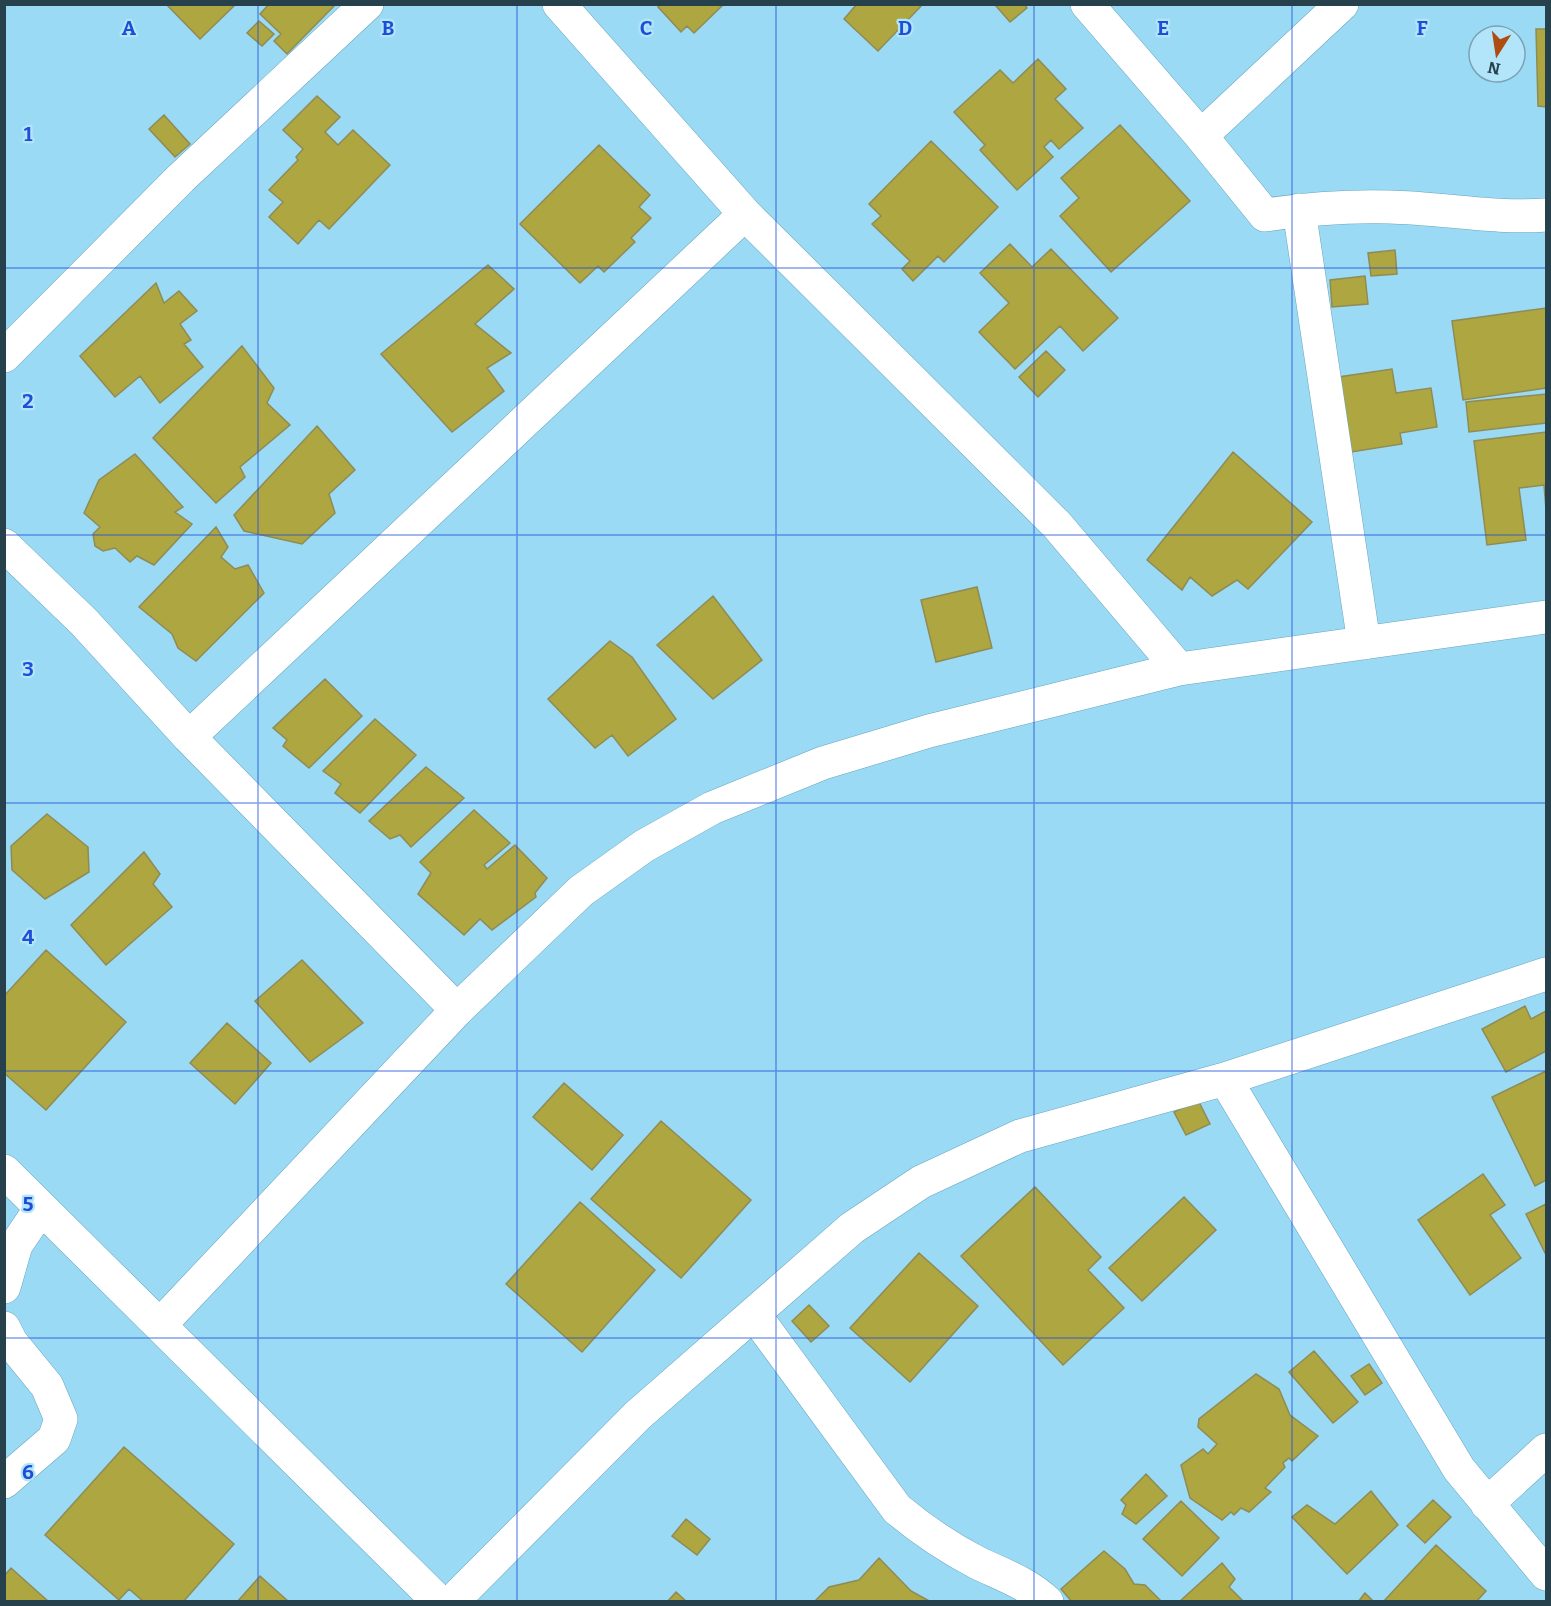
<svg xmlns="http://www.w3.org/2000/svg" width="1551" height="1606" font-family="Bitter,serif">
	<rect width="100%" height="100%" fill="#9adaf4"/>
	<path fill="#ada641" stroke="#8f8b55" stroke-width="1.5" d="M 166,4 L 236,4 L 200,39 Z
		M 269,4 L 334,4 L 335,5 L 287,54 L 274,41 L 281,34 L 260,14 Z
		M 661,4 L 724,4 L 694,33 L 687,26 L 681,32 L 658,7 Z
		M 857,4 L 923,4 L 878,51 L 844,19 Z
		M 998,4 L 1024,4 L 1027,8 L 1010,22 L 996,6 Z
		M 259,21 L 274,34 L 262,46 L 247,33 Z
		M 1536,29 L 1546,29 L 1546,107 L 1538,106 Z
		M 1038,59 L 1066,89 L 1055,99 L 1083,128 L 1059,149 L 1051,140 L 1044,147 L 1053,157 L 1017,190 L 980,150 L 985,145 L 954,112 L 1000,70 L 1013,83 Z
		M 317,96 L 340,117 L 325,132 L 338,145 L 353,130 L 390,165 L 329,229 L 319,220 L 298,244 L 269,217 L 283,202 L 269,190 L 298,160 L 296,157 L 303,149 L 283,130 Z
		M 164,115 L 190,144 L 175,157 L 149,129 Z
		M 1120,125 L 1190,201 L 1111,272 L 1060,216 L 1079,198 L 1061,178 Z
		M 931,141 L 998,207 L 944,262 L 938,256 L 913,281 L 902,269 L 910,261 L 872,224 L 881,216 L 869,204 Z
		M 599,145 L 650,195 L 639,207 L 651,218 L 631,238 L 635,242 L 604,272 L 598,266 L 580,283 L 520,224 Z
		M 1010,244 L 1032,267 L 1051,249 L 1118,318 L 1083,351 L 1060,326 L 1015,369 L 979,332 L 1009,303 L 980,273 Z
		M 1395,250 L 1397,274 L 1371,276 L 1368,253 Z
		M 488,265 L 514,289 L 475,324 L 511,353 L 487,368 L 504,391 L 452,432 L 381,354 Z
		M 1365,276 L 1368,304 L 1332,307 L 1330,280 Z
		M 156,283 L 164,303 L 179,291 L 197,311 L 180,324 L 191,340 L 184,344 L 203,367 L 160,403 L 140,376 L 115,397 L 80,356 Z
		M 1546,308 L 1546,388 L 1463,400 L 1452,321 Z
		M 242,346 L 274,388 L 267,403 L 290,425 L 240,467 L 245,477 L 216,503 L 153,438 Z
		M 1046,351 L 1065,370 L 1038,397 L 1019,377 Z
		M 1392,369 L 1396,393 L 1431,388 L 1437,427 L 1400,433 L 1402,444 L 1345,453 L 1332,378 Z
		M 1546,394 L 1546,423 L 1469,432 L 1466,402 Z
		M 317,426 L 355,470 L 329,494 L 335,513 L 302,544 L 244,531 L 234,515 Z
		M 1546,432 L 1546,509 L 1544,485 L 1519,488 L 1526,540 L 1487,545 L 1474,441 Z
		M 1233,452 L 1312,522 L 1248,589 L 1237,580 L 1212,596 L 1190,577 L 1182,590 L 1147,560 Z
		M 135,454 L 183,507 L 175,512 L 192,524 L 154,565 L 137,556 L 130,562 L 115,548 L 103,551 L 95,546 L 93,534 L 100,527 L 84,513 L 99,480 Z
		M 216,527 L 228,547 L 221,557 L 235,569 L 248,565 L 264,593 L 196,661 L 178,648 L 172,634 L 139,607 Z
		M 977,587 L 992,648 L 936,662 L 921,600 Z
		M 713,596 L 762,660 L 713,699 L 657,645 Z
		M 610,641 L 632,657 L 676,719 L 628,756 L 612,735 L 595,748 L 548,699 Z
		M 325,679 L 362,716 L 309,768 L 283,746 L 287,740 L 273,728 Z
		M 375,719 L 416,755 L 360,813 L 335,793 L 341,784 L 323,771 Z
		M 426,767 L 464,798 L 411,847 L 400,835 L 390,839 L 369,821 Z
		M 474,810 L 510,843 L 484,865 L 487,869 L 515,845 L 547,878 L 535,893 L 536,897 L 492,930 L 480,919 L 464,935 L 418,894 L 431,873 L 420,862 Z
		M 47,814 L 88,847 L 89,872 L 45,899 L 12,870 L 11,846 Z
		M 144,852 L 160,874 L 153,884 L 172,907 L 106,965 L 71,925 Z
		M 46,950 L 126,1022 L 46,1110 L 4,1073 L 4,996 Z
		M 302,960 L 363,1023 L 310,1062 L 255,1001 Z
		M 1525,1006 L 1531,1019 L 1546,1011 L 1546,1051 L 1506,1072 L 1482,1029 Z
		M 227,1023 L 271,1063 L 235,1104 L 190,1063 Z
		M 1546,1071 L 1546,1180 L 1535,1186 L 1492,1097 Z
		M 564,1083 L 623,1135 L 592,1170 L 533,1117 Z
		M 1198,1100 L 1210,1124 L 1186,1135 L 1174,1112 Z
		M 661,1121 L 751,1200 L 681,1278 L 591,1199 Z
		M 1483,1174 L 1505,1205 L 1490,1215 L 1521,1258 L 1470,1295 L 1418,1220 Z
		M 1035,1187 L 1101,1257 L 1088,1270 L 1124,1308 L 1063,1365 L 961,1256 Z
		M 1184,1197 L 1216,1230 L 1142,1301 L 1109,1268 Z
		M 580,1202 L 655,1270 L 582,1352 L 506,1284 Z
		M 1546,1204 L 1546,1255 L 1526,1214 Z
		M 919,1253 L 978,1306 L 910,1382 L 850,1328 Z
		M 809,1305 L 829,1326 L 811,1342 L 792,1321 Z
		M 1314,1351 L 1358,1402 L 1333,1423 L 1289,1372 Z
		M 1369,1364 L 1382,1383 L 1365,1395 L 1351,1376 Z
		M 1256,1374 L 1279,1389 L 1290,1415 L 1318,1436 L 1292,1461 L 1289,1458 L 1283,1463 L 1285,1467 L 1265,1488 L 1271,1492 L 1249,1512 L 1241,1508 L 1234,1515 L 1231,1512 L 1222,1520 L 1190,1498 L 1181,1465 L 1203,1449 L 1208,1454 L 1217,1444 L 1198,1427 L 1199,1419 Z
		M 124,1447 L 234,1544 L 183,1602 L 144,1602 L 129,1589 L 119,1600 L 45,1535 Z
		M 1146,1474 L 1167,1496 L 1136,1524 L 1122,1514 L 1126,1505 L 1121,1500 Z
		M 1371,1491 L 1398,1525 L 1347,1574 L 1292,1517 L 1307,1505 L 1335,1524 Z
		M 1433,1500 L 1451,1517 L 1425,1543 L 1407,1526 Z
		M 1181,1501 L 1219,1538 L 1182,1576 L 1143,1539 Z
		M 686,1519 L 710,1539 L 697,1555 L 672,1536 Z
		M 1436,1545 L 1486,1591 L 1476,1602 L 1383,1602 Z
		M 1104,1551 L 1125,1569 L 1134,1584 L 1145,1585 L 1161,1601 L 1072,1602 L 1061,1589 Z
		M 879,1558 L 911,1591 L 931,1602 L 814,1602 L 829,1587 L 859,1580 Z
		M 1222,1563 L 1235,1579 L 1229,1587 L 1244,1602 L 1179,1602 Z
		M 11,1568 L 49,1602 L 4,1602 L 4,1576 Z
		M 260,1576 L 289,1602 L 237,1602 Z
		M 676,1592 L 687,1602 L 667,1602 Z
		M 1365,1593 L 1374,1602 L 1358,1602 Z"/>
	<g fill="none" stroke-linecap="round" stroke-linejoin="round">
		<g stroke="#67a5be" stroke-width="34">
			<path id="street" d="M 559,4 L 745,214 L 1057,525 L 1179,669
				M 1087,4 L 1201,136 L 1265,215 C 1306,209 1348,206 1389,207 C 1442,208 1494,219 1546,215
				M 1201,136 L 1342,4
				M 1299,210 L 1364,643
				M 4,356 L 181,178 L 367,4
				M 4,545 L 84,622 L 189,737 L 457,1010
				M 189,737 L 745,214
				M 1546,974 L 1225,1079 L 1459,1469 L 1546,1574
				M 4,1171 L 439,1602
				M 4,1287 L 16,1245 L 41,1208
				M 754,1314 L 897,1509 C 922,1530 949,1548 978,1563 C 1003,1575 1027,1583 1047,1602
				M 160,1325 L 457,1010 L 581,891 L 644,846 L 712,808 L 823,763 L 929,731 L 1179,669 L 1546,617
				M 4,1328 L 11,1342 L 47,1386 L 61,1419 L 54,1439 L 4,1482
				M 1487,1504 L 1546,1450
				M 452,1602 L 638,1415 L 852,1228 L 921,1182 L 1020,1136 L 1225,1079"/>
		</g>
		<use href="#street" stroke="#fff" stroke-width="33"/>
	</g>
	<path fill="none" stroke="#1d4ed8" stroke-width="1.5" stroke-opacity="0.55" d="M 258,4 L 258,1602M 517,4 L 517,1602M 776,4 L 776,1602M 1034,4 L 1034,1602M 1292,4 L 1292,1602M 4,268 L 1546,268M 4,535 L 1546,535M 4,803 L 1546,803M 4,1071 L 1546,1071M 4,1338 L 1546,1338"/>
	<g font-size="20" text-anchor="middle" font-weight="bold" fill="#1d4ed8" stroke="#b3e5fa" stroke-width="4.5" stroke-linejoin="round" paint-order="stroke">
		<text x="129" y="35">A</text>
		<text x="388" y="35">B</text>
		<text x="646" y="35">C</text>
		<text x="905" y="35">D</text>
		<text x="1163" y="35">E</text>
		<text x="1422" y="35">F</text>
		<text x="28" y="141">1</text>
		<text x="28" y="408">2</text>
		<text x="28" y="676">3</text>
		<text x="28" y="944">4</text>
		<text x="28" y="1211">5</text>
		<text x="28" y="1479">6</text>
	</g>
	<rect width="1551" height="1606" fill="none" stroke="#27414c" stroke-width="12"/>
	<g transform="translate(1497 54) rotate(192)"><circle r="28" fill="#b3e5fa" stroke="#7ba3b4" stroke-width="1.5"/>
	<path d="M0-4.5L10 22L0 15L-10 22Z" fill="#ae4c11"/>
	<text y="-9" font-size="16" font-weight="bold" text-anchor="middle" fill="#27414c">N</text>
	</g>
</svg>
